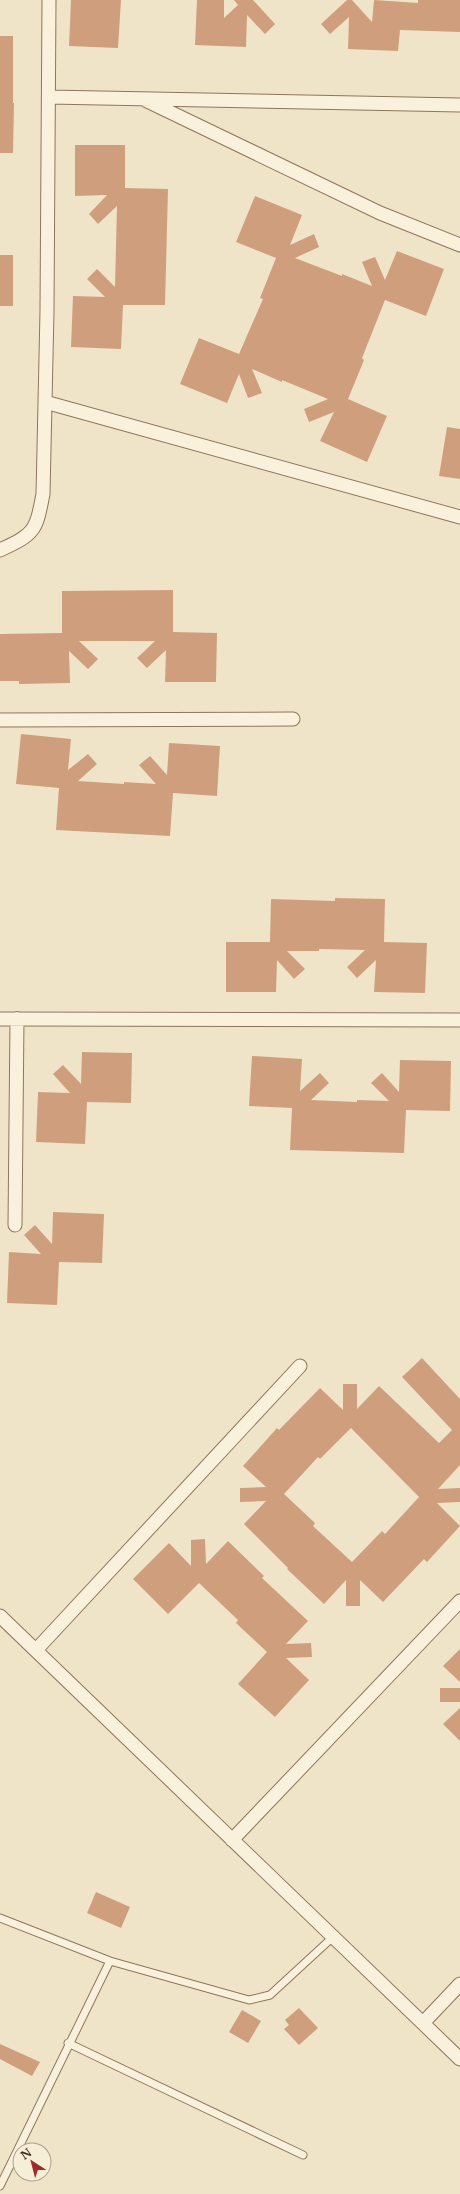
<svg xmlns="http://www.w3.org/2000/svg" width="460" height="2194" font-family="'Libre Baskerville',serif">
	<rect width="100%" height="100%" fill="#f0e4c8"/>
	<path fill="#cf9f7d" fill-rule="evenodd" d="M 71,0 L 121,0 L 118,48 L 69,46 Z
		M 197,0 L 224,0 L 224,18 L 238,5 L 234,0 L 253,0 L 275,24 L 265,34 L 247,15 L 246,47 L 195,45 Z
		M 347,0 L 352,0 L 372,22 L 374,0 L 418,3 L 418,0 L 460,0 L 460,32 L 400,30 L 398,51 L 348,49 L 349,17 L 330,34 L 321,24 Z
		M 0,36 L 13,36 L 13,103 L 14,103 L 13,153 L 0,153 Z
		M 75,145 L 125,145 L 125,188 L 168,189 L 165,305 L 123,305 L 121,349 L 71,347 L 73,296 L 105,297 L 87,279 L 97,269 L 115,287 L 117,206 L 98,224 L 89,214 L 107,195 L 75,196 Z
		M 255,196 L 302,215 L 290,245 L 314,234 L 319,247 L 295,258 L 342,276 L 342,274 L 372,286 L 362,262 L 375,257 L 385,280 L 397,251 L 444,269 L 426,316 L 385,300 L 362,358 L 364,360 L 348,399 L 387,416 L 367,462 L 320,441 L 334,412 L 309,422 L 304,409 L 328,399 L 282,380 L 282,382 L 252,369 L 262,393 L 248,398 L 239,374 L 227,403 L 180,384 L 199,338 L 239,354 L 263,299 L 260,298 L 276,258 L 236,242 Z
		M 0,255 L 13,255 L 13,306 L 0,306 Z
		M 447,427 L 460,429 L 460,479 L 439,476 Z
		M 173,590 L 173,632 L 217,633 L 216,682 L 165,682 L 166,650 L 147,668 L 137,658 L 155,641 L 79,641 L 98,659 L 88,669 L 69,651 L 70,683 L 19,684 L 19,681 L 0,681 L 0,634 L 62,633 L 62,591 Z
		M 21,734 L 71,739 L 68,770 L 88,754 L 97,764 L 78,781 L 124,784 L 124,782 L 156,784 L 139,765 L 150,756 L 167,775 L 169,743 L 220,746 L 217,796 L 173,793 L 170,836 L 56,830 L 59,788 L 16,784 Z
		M 335,898 L 385,899 L 384,942 L 427,943 L 425,993 L 374,992 L 376,960 L 357,978 L 347,967 L 365,950 L 319,949 L 319,951 L 287,951 L 305,969 L 294,979 L 277,960 L 276,992 L 226,992 L 226,942 L 270,942 L 271,899 L 335,901 Z
		M 82,1052 L 132,1053 L 131,1103 L 87,1102 L 85,1144 L 36,1142 L 38,1092 L 70,1093 L 53,1074 L 63,1065 L 81,1084 Z
		M 252,1056 L 302,1059 L 300,1091 L 320,1073 L 329,1083 L 311,1100 L 357,1102 L 357,1100 L 389,1101 L 371,1083 L 382,1073 L 399,1092 L 400,1060 L 451,1061 L 450,1111 L 406,1110 L 404,1153 L 290,1150 L 292,1108 L 249,1106 Z
		M 53,1212 L 104,1214 L 102,1263 L 59,1262 L 57,1305 L 7,1303 L 9,1252 L 41,1254 L 24,1235 L 35,1225 L 52,1244 Z
		M 422,1358 L 460,1399 L 460,1465 L 438,1489 L 460,1488 L 460,1502 L 437,1503 L 460,1526 L 427,1562 L 424,1559 L 383,1602 L 360,1580 L 360,1606 L 346,1606 L 346,1580 L 324,1604 L 287,1569 L 288,1568 L 244,1524 L 266,1501 L 240,1502 L 240,1488 L 266,1487 L 243,1466 L 277,1428 L 279,1430 L 320,1388 L 343,1410 L 343,1384 L 357,1384 L 357,1409 L 379,1386 L 439,1443 L 452,1430 L 402,1377 ZM 351,1428 L 419,1497 L 385,1534 L 382,1531 L 352,1562 L 313,1526 L 315,1523 L 284,1494 L 318,1457 L 320,1459 Z
		M 205,1539 L 206,1564 L 228,1541 L 264,1576 L 262,1578 L 308,1621 L 286,1644 L 311,1643 L 312,1657 L 286,1658 L 309,1680 L 275,1717 L 238,1684 L 267,1652 L 236,1623 L 238,1620 L 199,1583 L 168,1614 L 133,1579 L 169,1543 L 191,1566 L 191,1540 Z
		M 460,1649 L 460,1682 L 443,1666 Z
		M 440,1688 L 460,1688 L 460,1702 L 440,1702 Z
		M 460,1708 L 460,1741 L 443,1724 Z
		M 96,1892 L 130,1907 L 121,1928 L 87,1913 Z
		M 299,2008 L 318,2028 L 299,2045 L 284,2029 L 289,2025 L 285,2020 Z
		M 242,2010 L 261,2021 L 248,2043 L 229,2032 Z
		M 0,2044 L 40,2062 L 32,2076 L 0,2059 Z"/>
	<g fill="none" stroke-linecap="round" stroke-linejoin="round">
		<g stroke="#8d765c" stroke-width="9">
			<path id="lane" d="M 0,1918 L 110,1961
				M 68,2043 L 303,2155
				M 0,2186 L 110,1961 L 249,2000 L 270,1995 L 333,1937"/>
		</g>
		<g stroke="#8d765c" stroke-width="15">
			<path id="street" d="M 49,97 L 460,105
				M 145,100 L 380,213 L 460,245
				M 45,402 L 460,517
				M 0,550 C 35,534 36,531 43,494 L 47,311 L 49,0
				M 0,720 L 293,719
				M 0,1019 L 460,1020
				M 15,1225 L 17,1019
				M 0,1616 L 460,2059
				M 36,1650 L 300,1366
				M 232,1840 L 460,1601
				M 423,2023 L 460,1984"/>
		</g>
		<use href="#lane" stroke="#faf1dc" stroke-width="7"/>
		<use href="#street" stroke="#faf1dc" stroke-width="13"/>
	</g>
	<g transform="translate(32 2162) rotate(324)"><circle r="19" fill="#f7eed8" stroke="#ada18e"/>
	<path d="M0-3L7 15L0 10L-7 15Z" fill="#9e2a2b"/>
	<text y="-6" font-size="11" font-weight="bold" text-anchor="middle" fill="#3d2e20">N</text>
	</g>
</svg>
